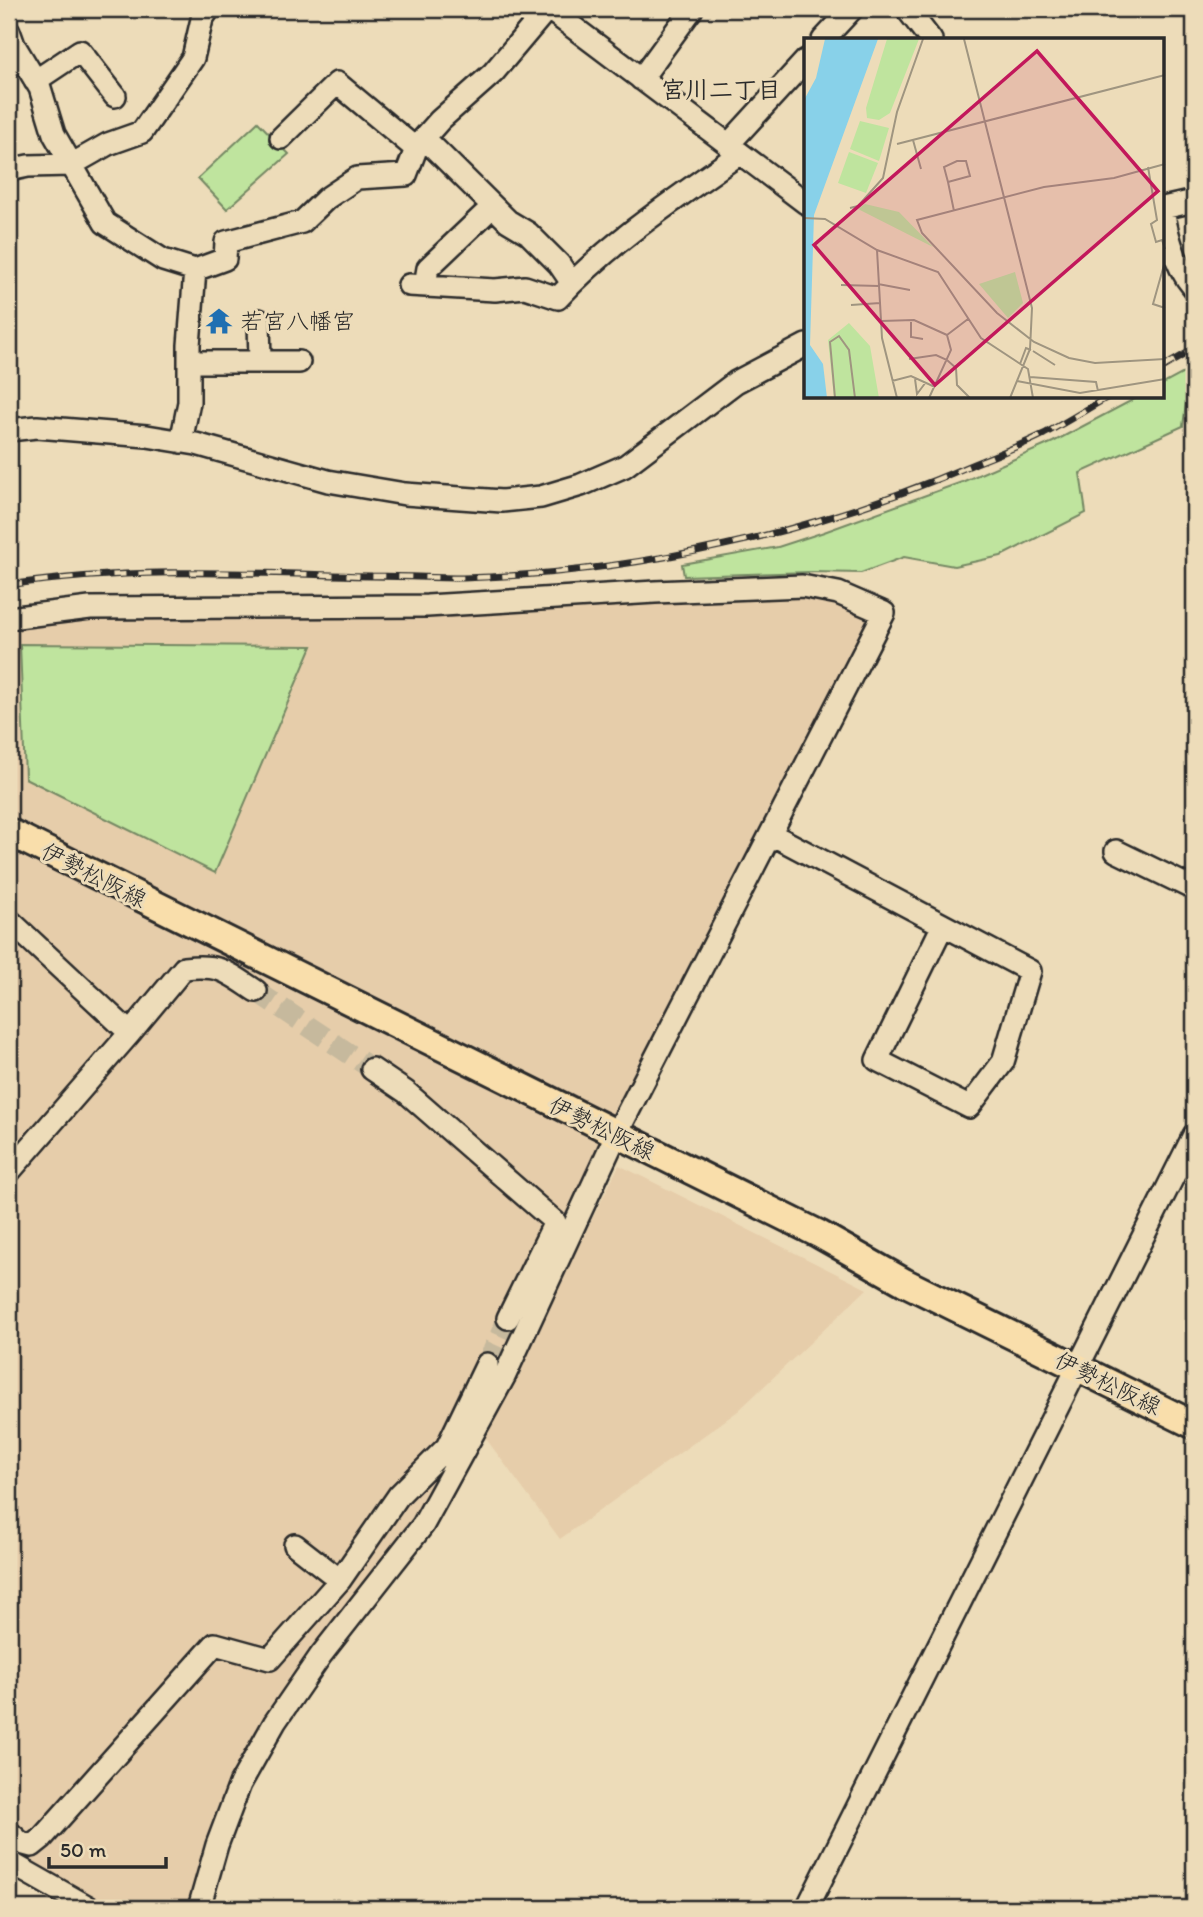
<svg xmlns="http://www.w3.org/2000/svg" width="1203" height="1917" font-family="Itim,'Klee One',sans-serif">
	<rect width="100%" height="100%" fill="#eddcb9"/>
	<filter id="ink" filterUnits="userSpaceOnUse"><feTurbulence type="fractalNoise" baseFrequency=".0143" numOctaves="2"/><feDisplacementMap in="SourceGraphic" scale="14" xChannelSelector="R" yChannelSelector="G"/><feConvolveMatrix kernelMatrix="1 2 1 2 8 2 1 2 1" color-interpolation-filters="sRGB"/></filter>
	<g filter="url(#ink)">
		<path fill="#e6cdaa" d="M 823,598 L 872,610 L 595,1164 L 491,1382 L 423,1507 L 343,1610 L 255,1738 L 208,1838 L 191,1898 L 185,1908 L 101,1908 L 9,1856 L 9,626 L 79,617 L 611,605 Z
			M 619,1165 L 867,1289 L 738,1411 L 560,1539 L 484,1436 Z"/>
		<path fill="#bfe49e" stroke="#758864" stroke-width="2" d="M 258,122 L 289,154 L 227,209 L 198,178 Z
			M 1191,369 L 1183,426 L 1080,473 L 1086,513 L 1001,556 L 954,566 L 904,557 L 861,573 L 812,572 L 684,576 L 682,564 L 778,547 L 824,532 L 962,482 L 1053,442 L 1138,397 L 1163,397 L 1163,384 Z
			M 20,644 L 312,646 L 215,873 L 25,778 Z"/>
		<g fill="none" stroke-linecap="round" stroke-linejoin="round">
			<path stroke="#c6b99d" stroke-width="21" stroke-dasharray="21 10" stroke-linecap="butt" d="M 256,991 L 372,1069
				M 487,1364 L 508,1318"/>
			<g stroke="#2b2b2b" stroke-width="26">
				<path id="minor" d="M 549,9 L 806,203
					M 907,9 L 931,40
					M 9,31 L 14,45 L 40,88 L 54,134 L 105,223 L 163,260 L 195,270 L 225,259 L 226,242 L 302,222 L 327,198 L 357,178 L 406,175 L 416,149 L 424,138 L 440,120 L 493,73 L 547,9
					M 823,40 L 852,9
					M 641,79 L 692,9
					M 35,81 L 80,51 L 115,96
					M 281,138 L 337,83 L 416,149
					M 424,138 L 508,221 L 528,233 L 559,264 L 572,283
					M 728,145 L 806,60
					M 9,170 L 28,166 L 71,165 L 108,144 L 142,132 L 193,58 L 202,19 L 209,9
					M 1163,208 C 1167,236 1175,266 1194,288
					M 1163,208 L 1194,201
					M 409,285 L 495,290 L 525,287 L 558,298 C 610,242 677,198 739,154
					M 425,285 L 428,268 L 492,207
					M 259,320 L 260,362
					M 189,362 L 299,362
					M 9,430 L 37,427 L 147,436 L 196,444 L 328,481 L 405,494 L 502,501 L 541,497 L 581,485 L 625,466 L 736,382 L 806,345
					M 181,442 L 189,402 L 189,345 L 195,270
					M 9,618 L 90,608 L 427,606 L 655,592 L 802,586 L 838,593 L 884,613 L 616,1135 L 504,1377 L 423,1525 L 321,1655 L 275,1722 L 240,1784 L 217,1845 L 199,1908
					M 771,834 L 943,925
					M 1116,851 L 1194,889
					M 9,920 L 130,1033 L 184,968 C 220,964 226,971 256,991
					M 943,925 L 1030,971 L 1003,1062 L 969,1107 L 877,1060 Z
					M 372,1069 L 406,1092 L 555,1222 L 508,1318
					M 9,1172 L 130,1033
					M 295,1545 L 340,1580 L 399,1495 L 447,1447 L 487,1364
					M 9,1832 L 21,1843 L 32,1846 L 42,1838 L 215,1644 L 270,1659 L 340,1580
					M 9,1862 L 90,1908
					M 807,1908 L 1194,1135"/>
			</g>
			<g stroke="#2b2b2b" stroke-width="32">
				<path id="major" d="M 9,832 L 819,1234 L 904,1282 L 1194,1425"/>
			</g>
			<use href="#minor" stroke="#eddcb9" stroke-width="21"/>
			<use href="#major" stroke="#f9deab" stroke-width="26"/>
			<g stroke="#2b2b2b" stroke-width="7">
				<path id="rail" d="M 1163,367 L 1194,349
					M 9,585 C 128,567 251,573 372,576 C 402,576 433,578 463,578 C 638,573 816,533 976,463 C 999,454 1022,445 1044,434 C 1066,422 1087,409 1108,397"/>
			</g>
			<use href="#rail" stroke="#eddcb9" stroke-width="4.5" stroke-dasharray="13" stroke-linecap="butt"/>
		</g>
	</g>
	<defs>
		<g id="temple-bare" transform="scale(2.1)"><path d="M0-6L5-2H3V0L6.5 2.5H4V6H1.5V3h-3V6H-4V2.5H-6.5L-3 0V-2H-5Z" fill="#1f6fb2" stroke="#eddcb9" stroke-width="2.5" paint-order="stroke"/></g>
	</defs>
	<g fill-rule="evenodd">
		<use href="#temple-bare" x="219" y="321"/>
	</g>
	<g text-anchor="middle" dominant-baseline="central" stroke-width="6" stroke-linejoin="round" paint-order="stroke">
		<g font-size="23" fill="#2b2b2b" stroke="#eddcb9" text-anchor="start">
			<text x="240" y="321">若宮八幡宮</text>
		</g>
		<g font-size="23" fill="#2b2b2b" stroke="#eddcb9">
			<text transform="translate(94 875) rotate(27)">伊勢松阪線</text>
			<text transform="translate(602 1128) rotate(26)">伊勢松阪線</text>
			<text transform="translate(1108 1383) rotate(26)">伊勢松阪線</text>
		</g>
		<g font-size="24" font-weight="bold" fill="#2b2b2b" stroke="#eddcb9">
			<text x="721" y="89">宮川二丁目</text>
		</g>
	</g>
	<g transform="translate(804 38)">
		<rect width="360" height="360" fill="#eddcb9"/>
		<path d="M 83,1 L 115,1 L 86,75 L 75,82 L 63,80 L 62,70 ZM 56,83 L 85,90 L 75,123 L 46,111 ZM 45,114 L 74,125 L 62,155 L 34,145 ZM 61,166 L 95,174 L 129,209 L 54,171 ZM 211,234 L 219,265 L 204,280 L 175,246 ZM 45,285 L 66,308 L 75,360 L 30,360 L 24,302 Z" fill="#bfe49e"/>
		<path d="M 21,1 L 74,1 L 10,177 L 6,307 L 19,326 L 23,360 L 0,360 L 0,62 L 12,40 Z" fill="#88d1e9"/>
		<path fill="none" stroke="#9f9580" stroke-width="2" d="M 160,1 L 228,270 L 226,311 L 206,360M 109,102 L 117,131M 93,106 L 361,37M 153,123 L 162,123 L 166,138 L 144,144 L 140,129 ZM 361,126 L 310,140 L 240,149 L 113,182 L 118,195 L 193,275 L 230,304 L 265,320 L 291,325 L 361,321M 344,129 L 353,182 L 347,186 L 352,204 L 358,202 L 361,211M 144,144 L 150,173M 46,170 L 54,168 L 79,140 L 93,74 L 119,1M 0,180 L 21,181 L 73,212 L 134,234 L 177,300 L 224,331 L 229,360M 73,212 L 78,300 L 93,360M 360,227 L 349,266 L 361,270M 74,246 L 106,252M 37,247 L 75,248M 47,267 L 76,265M 77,283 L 110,282 L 143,297M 107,284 L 107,299 L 119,301M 143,297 L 164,281M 229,313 L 251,327M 105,321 L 132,317 L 143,322 L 152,330 L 153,347 L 166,360M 216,326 L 222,310 L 227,312M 226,339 L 292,344 L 294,353M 111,341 L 113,356 L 122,344M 88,343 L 107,338 L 131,349M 213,343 L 276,355 L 361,341M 31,360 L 26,304 L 35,298 L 45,312 L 51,360M 125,360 L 147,312 L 143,297"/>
		<path fill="#c2185b" fill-opacity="0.15" stroke="#c2185b" stroke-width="3.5" d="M 233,13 L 354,153 L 131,347 L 10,207 Z"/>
		<rect width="360" height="360" fill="none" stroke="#2b2b2b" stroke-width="3.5"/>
	</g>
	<rect width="1203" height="1917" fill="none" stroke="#eddcb9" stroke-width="35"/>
	<rect x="18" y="18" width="1168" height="1882" fill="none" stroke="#2b2b2b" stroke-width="2.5" filter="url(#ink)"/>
	<path d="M49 1857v10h117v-10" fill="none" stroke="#2b2b2b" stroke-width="3.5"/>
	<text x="60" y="1857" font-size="21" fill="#2b2b2b" stroke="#eddcb9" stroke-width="5" paint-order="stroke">50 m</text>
</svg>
